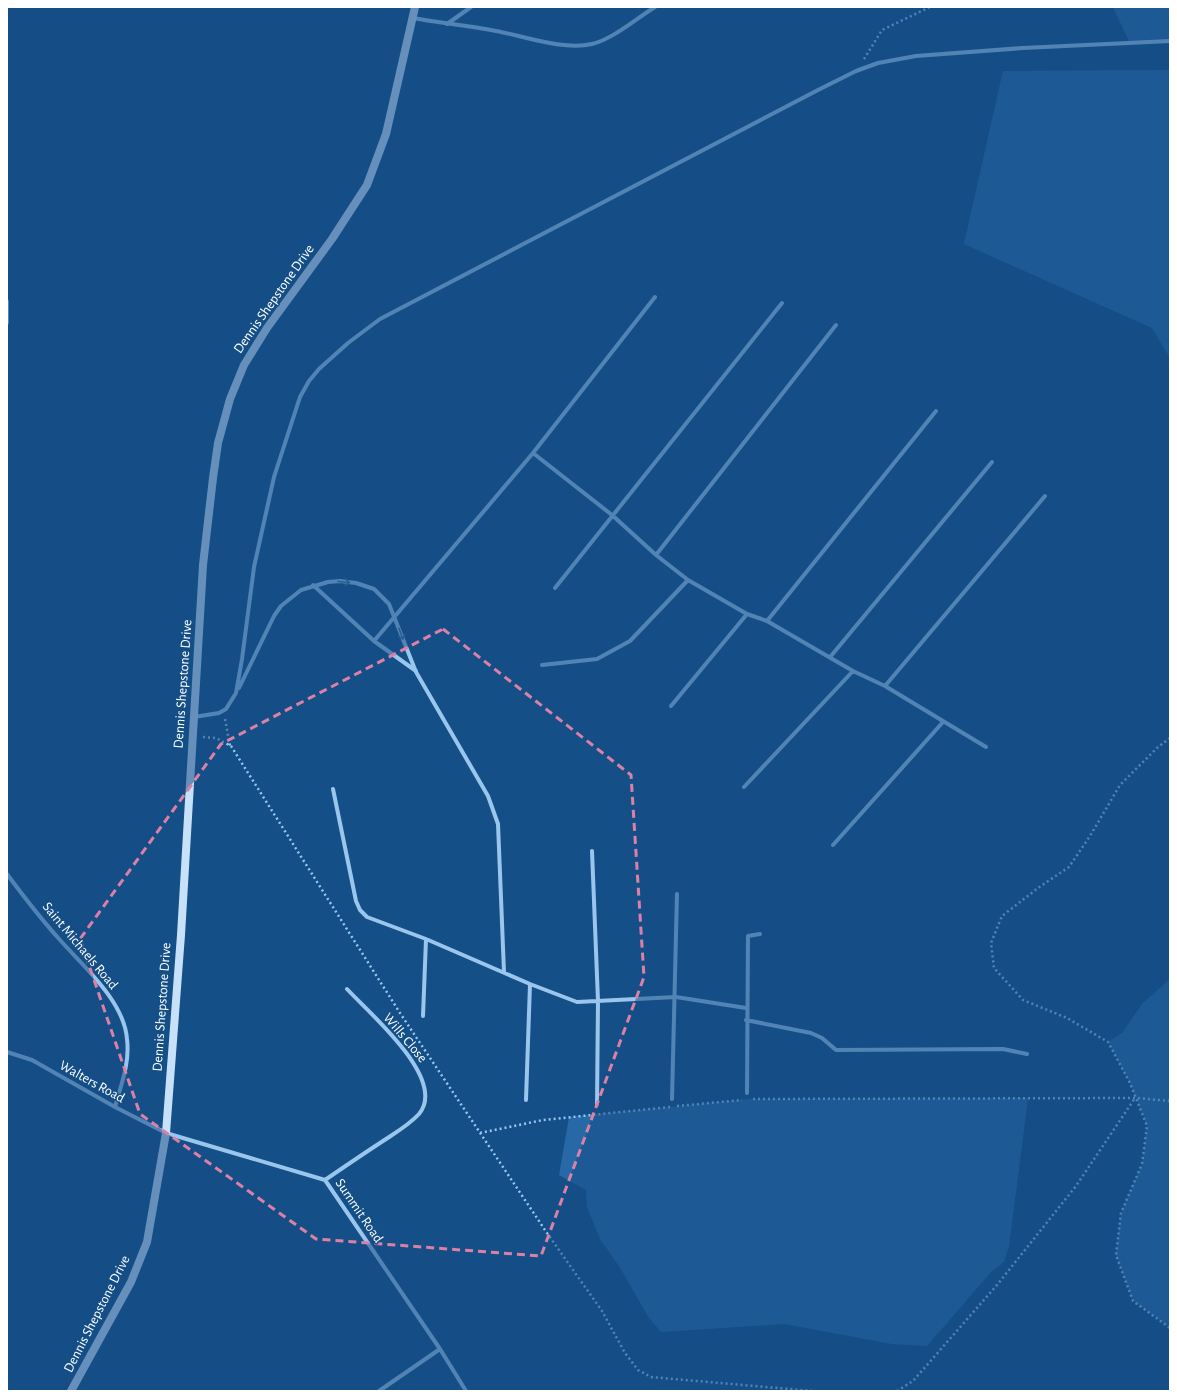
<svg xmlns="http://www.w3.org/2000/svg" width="1177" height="1398" font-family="'Alegreya Sans',sans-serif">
	<rect width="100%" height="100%" fill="#154f87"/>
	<path fill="#2769a6" d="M 1113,7 L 1170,7 L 1170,41 L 1130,43 Z
		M 1170,70 L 1170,358 L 1152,328 L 964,244 L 1003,71 Z
		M 1170,979 L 1170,1328 L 1133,1301 L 1116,1255 L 1121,1213 L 1142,1164 L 1147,1126 L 1130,1083 L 1108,1042 L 1122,1033 L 1142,1004 Z
		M 1028,1098 L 1009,1246 L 1004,1262 L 991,1272 L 927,1346 L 892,1344 L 785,1324 L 661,1332 L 649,1318 L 621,1269 L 600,1239 L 587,1207 L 586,1190 L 559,1175 L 569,1117 L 750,1099 Z"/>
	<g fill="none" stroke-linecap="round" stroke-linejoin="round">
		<path stroke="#9ac6ee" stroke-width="2.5" stroke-dasharray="2 3" stroke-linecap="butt" d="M 864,59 L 882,30 L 930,7
			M 225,719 L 230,746
			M 203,737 L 216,738 L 231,746 L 400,1013 L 547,1233 L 602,1311 L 625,1353 L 638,1370 L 651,1377 L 812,1391
			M 1170,738 L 1158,747 L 1120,785 L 1090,836 L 1069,867 L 1038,888 L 1002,916 L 991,943 L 994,968 L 1023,1000 L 1067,1018 L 1108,1042 L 1130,1083 L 1147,1126 L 1142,1164 L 1121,1213 L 1116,1255 L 1133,1301 L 1170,1328
			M 753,1099 L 1136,1098 L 1170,1101
			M 677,1106 L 742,1100
			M 480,1133 L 543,1120 L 670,1107
			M 897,1391 L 913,1381 L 997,1285 L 1076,1186 L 1135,1098"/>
		<path stroke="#9ac6ee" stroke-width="4" d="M 413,18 C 439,23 465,25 491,30 C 521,35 562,51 592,44 C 613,39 637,18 655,7
			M 447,24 L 471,7
			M 7,301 L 7,323
			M 533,453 L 612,515 L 656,555 L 688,580 L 747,614 L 767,621 L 853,671 L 885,686 L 986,747
			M 656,555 L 836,325
			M 313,585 L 374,641 L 416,671
			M 555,588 L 782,303
			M 767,621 L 936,411
			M 374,641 L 533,453 L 655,297
			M 831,656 L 992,462
			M 542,665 L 597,659 L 630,641 L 688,580
			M 885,686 L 1045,496
			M 239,688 L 274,616 L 281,606 L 301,590 L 328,582 L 340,581 L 356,583 L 374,589 L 389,604 L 416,672 L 488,796 L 498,824 L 504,972
			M 671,706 L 747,614
			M 194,717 L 219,713 L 226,709 L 236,693 L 242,659 L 254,567 L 274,477 L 300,397 L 309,381 L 319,369 L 348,343 L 380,319 L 818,90 L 856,71 L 878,63 L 916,56 L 1023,48 L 1170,41
			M 744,787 L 853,671
			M 333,789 L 356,901 L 360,910 L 367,917 L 426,939 L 530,984 L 577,1002 L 676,997 L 746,1008
			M 833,845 L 943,722
			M 592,851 L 598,1001 L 597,1105
			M 7,874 C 24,897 41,919 60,940 C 84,967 124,1001 127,1039 C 130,1063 121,1085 115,1107
			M 423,1016 L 426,939
			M 746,1020 L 811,1033 L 822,1038 L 836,1050 L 1003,1049 L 1027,1054
			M 7,1052 L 32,1060 L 115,1107 L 166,1133 L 325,1180 L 440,1349 L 466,1391
			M 747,1093 L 748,936 L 760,934
			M 672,1099 L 677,894
			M 526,1100 L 530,984
			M 325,1180 C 344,1167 363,1154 383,1141 C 395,1133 409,1125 419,1114 C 448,1079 369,1013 347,989
			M 379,1391 L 440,1349"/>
		<path stroke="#c8e1fa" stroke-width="8" d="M 71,1391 L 131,1282 L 147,1242 L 166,1133 L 181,935 L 203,565 L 213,478 L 218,443 L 230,399 L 244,365 L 267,328 L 332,239 L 367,185 L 386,134 L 415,7"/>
	</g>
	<defs><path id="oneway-shaft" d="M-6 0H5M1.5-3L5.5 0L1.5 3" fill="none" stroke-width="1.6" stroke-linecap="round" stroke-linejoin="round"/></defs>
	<g stroke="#3d73a6">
		<use href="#oneway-shaft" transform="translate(344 582) rotate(5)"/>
		<use href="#oneway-shaft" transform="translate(401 634) rotate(71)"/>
	</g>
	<path d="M0 0H1177V1398H0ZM 443,629 L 631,775 L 644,977 L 541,1256 L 316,1239 L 140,1114 L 80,939 L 221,744 Z" fill="#154f87" fill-opacity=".55" fill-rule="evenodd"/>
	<path fill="none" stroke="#dd80a5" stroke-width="3" stroke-dasharray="8 5" stroke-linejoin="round" d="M 443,629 L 631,775 L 644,977 L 541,1256 L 316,1239 L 140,1114 L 80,939 L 221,744 Z"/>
	<g text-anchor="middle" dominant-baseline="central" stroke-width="3" stroke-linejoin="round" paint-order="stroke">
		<g font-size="14" fill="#fff" stroke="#154f87">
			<text transform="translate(274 299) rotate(-55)">Dennis Shepstone Drive</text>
			<text transform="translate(183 684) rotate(-86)">Dennis Shepstone Drive</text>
			<text transform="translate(80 946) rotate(50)">Saint Michaels Road</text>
			<text transform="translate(162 1007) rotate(-86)">Dennis Shepstone Drive</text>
			<text transform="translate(405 1038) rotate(50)">Wills Close</text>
			<text transform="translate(92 1082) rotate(29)">Walters Road</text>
			<text transform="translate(359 1211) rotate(56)">Summit Road</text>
			<text transform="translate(97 1314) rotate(-63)">Dennis Shepstone Drive</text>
		</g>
	</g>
	<rect width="1177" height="1398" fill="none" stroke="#ffffff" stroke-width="16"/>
</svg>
